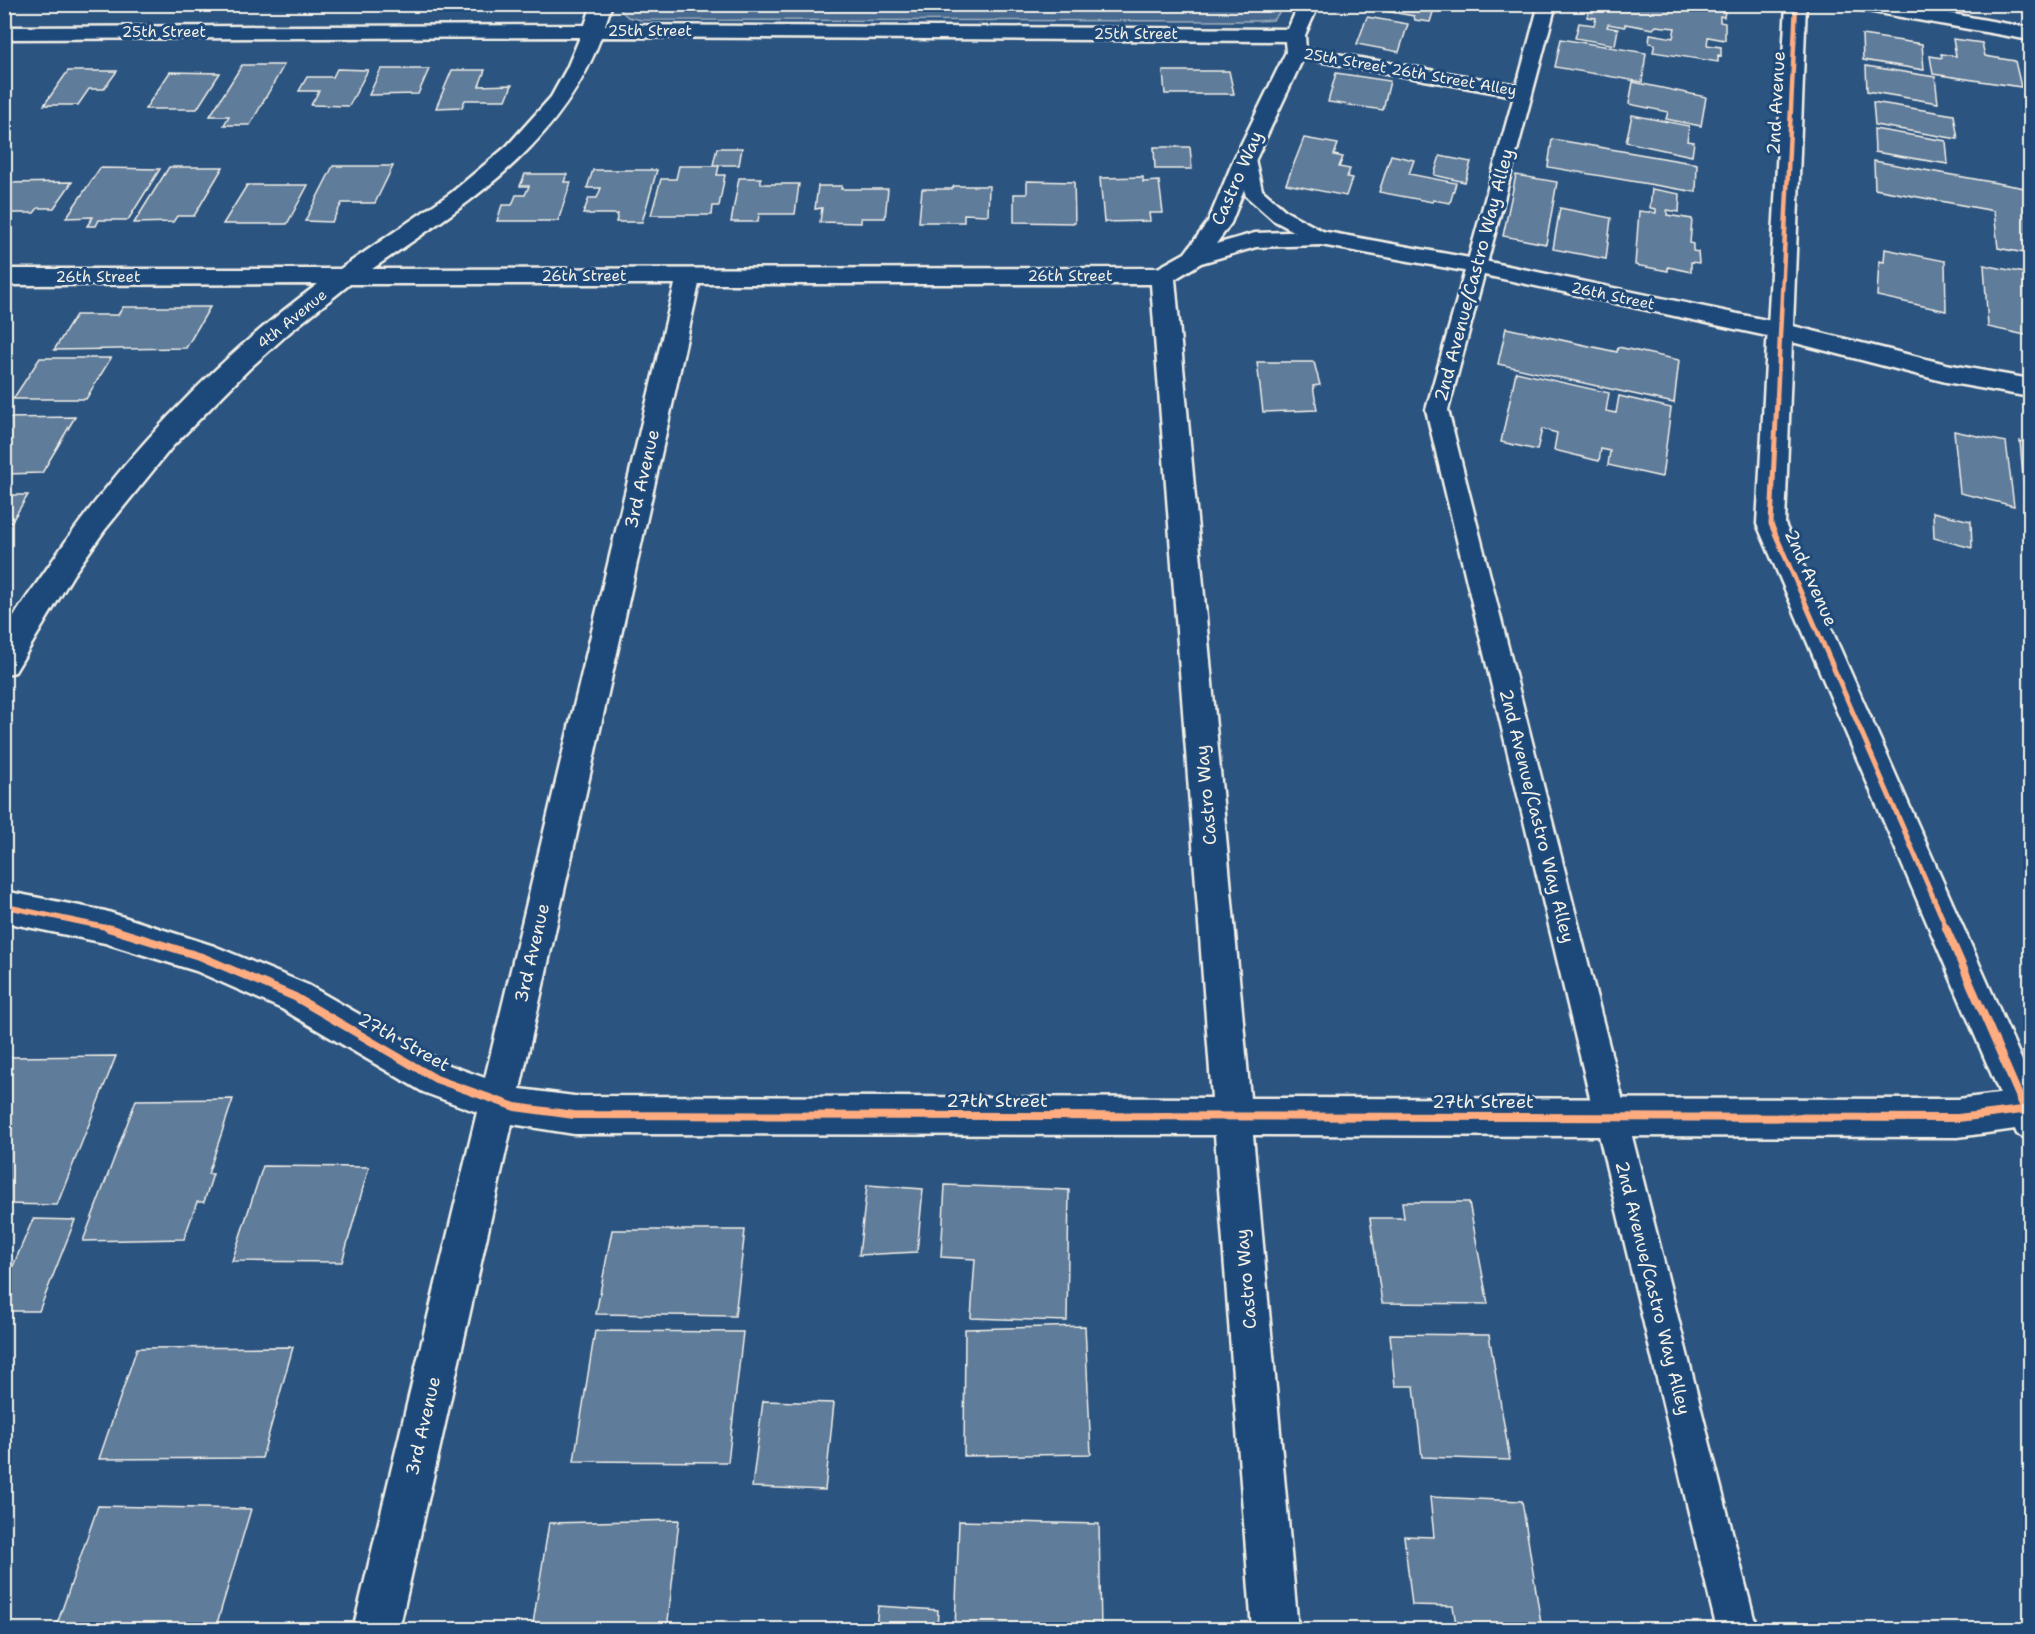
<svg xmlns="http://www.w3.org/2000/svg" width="2035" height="1634" font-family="'Shantell Sans',sans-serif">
	<rect width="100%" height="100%" fill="#2c5481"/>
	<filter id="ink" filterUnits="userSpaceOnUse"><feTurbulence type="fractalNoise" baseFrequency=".0167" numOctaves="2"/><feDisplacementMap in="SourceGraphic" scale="12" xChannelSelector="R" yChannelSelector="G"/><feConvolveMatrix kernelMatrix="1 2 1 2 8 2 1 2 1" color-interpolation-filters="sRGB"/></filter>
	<g filter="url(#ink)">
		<path fill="#496b90" stroke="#9eaebc" stroke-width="1.5" d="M 622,4 L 1286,4 L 1286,5 L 1273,20 L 1257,21 L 641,20 L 628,17 L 621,11 Z"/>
		<path fill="#5e7b9a" stroke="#f4f1e8" stroke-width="1.5" d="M 1368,4 L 1431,4 L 1435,6 L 1430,22 L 1415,20 L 1414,16 L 1367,8 Z
			M 1590,4 L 1688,4 L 1725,11 L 1724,17 L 1720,16 L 1720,22 L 1725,23 L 1725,40 L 1708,37 L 1707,45 L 1721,47 L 1721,56 L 1718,55 L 1718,62 L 1653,52 L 1655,44 L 1649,43 L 1650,34 L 1673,38 L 1675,28 L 1656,26 L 1653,29 L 1625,24 L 1625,27 L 1608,24 L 1607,27 L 1618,29 L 1615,45 L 1575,38 L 1579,23 L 1594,25 L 1596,18 L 1587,17 Z
			M 1367,17 L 1408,24 L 1399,52 L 1357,44 Z
			M 1862,35 L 1922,44 L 1924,70 L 1863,60 Z
			M 1561,39 L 1646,53 L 1642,82 L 1555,67 Z
			M 1953,39 L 1982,43 L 1985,56 L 2015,61 L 2021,87 L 1933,74 L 1930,56 L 1942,58 L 1941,54 L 1956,56 Z
			M 242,65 L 284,65 L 250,125 L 224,125 L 229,116 L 210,116 Z
			M 1866,66 L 1935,77 L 1938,103 L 1867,91 Z
			M 337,69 L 368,70 L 349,106 L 311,105 L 319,91 L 299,91 L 307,77 L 333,77 Z
			M 381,69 L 429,69 L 418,94 L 369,95 Z
			M 452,70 L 485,70 L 479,86 L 512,85 L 506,100 L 465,100 L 462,107 L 436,108 Z
			M 68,71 L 117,71 L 104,89 L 89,89 L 78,105 L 44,105 Z
			M 1163,71 L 1229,71 L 1234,94 L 1165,94 Z
			M 170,72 L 220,73 L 197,109 L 145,109 Z
			M 1336,73 L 1390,81 L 1383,110 L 1328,102 Z
			M 1633,82 L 1706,97 L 1701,126 L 1666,119 L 1668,112 L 1629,104 Z
			M 1873,102 L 1954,115 L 1958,139 L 1875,125 Z
			M 1632,115 L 1689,126 L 1687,141 L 1694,142 L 1692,156 L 1626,142 Z
			M 1874,129 L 1946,141 L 1948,164 L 1875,152 Z
			M 1304,138 L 1338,144 L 1334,155 L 1343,157 L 1339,167 L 1350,169 L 1347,177 L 1352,178 L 1346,196 L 1286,184 Z
			M 1552,139 L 1697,164 L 1696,192 L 1548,167 Z
			M 1154,147 L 1190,147 L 1192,169 L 1155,169 Z
			M 717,148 L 742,148 L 739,165 L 713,165 Z
			M 1391,155 L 1414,160 L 1409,174 L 1456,183 L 1450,203 L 1433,200 L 1432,202 L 1379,192 Z
			M 1440,156 L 1471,162 L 1465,182 L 1434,175 Z
			M 1874,161 L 2030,189 L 2030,254 L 1998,248 L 1994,211 L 1875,189 Z
			M 333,166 L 393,166 L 375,203 L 342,203 L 332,222 L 305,221 Z
			M 679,166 L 719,166 L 717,175 L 725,175 L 719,206 L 713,206 L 712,215 L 651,215 L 661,179 L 676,179 Z
			M 169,167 L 223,167 L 194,216 L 177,216 L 173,222 L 134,223 Z
			M 100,168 L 160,169 L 128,220 L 99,220 L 96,226 L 87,226 L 93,217 L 66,218 Z
			M 593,170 L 657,170 L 642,222 L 616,222 L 618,214 L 583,214 L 589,198 L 597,198 L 601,188 L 587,188 Z
			M 525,174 L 567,174 L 564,182 L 571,182 L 558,221 L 497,221 L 502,205 L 512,205 L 516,195 L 525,195 L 529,186 L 520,186 Z
			M 1516,175 L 1557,182 L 1546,244 L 1503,236 Z
			M 1143,177 L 1143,182 L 1159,181 L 1163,213 L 1149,213 L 1150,221 L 1104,222 L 1100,178 Z
			M 739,178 L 761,178 L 761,184 L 799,184 L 795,214 L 759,214 L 758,222 L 731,222 Z
			M 1027,181 L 1074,182 L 1075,223 L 1014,222 L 1014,194 L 1027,194 Z
			M 72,182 L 54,208 L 38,208 L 34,213 L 4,213 L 4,183 Z
			M 247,185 L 308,185 L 287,224 L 223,224 Z
			M 818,186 L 842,186 L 841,189 L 888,189 L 885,218 L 861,218 L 861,223 L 820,222 L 822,208 L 815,209 Z
			M 954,186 L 989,186 L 988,215 L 964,214 L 964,222 L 919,222 L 922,189 L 952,189 Z
			M 1652,189 L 1680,194 L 1679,212 L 1667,210 L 1667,215 L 1692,219 L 1690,243 L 1693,244 L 1693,251 L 1698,252 L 1699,263 L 1691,262 L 1691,272 L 1668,267 L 1668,271 L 1635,265 L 1639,211 L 1656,213 L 1656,209 L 1650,208 Z
			M 1560,208 L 1611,218 L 1606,259 L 1553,249 Z
			M 1885,249 L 1945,261 L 1946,311 L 1877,296 L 1879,261 L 1884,262 Z
			M 1984,265 L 2030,274 L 2030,336 L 1988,327 Z
			M 123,307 L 210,307 L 186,348 L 54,350 L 76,315 L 118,315 Z
			M 1506,328 L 1617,352 L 1618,347 L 1679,360 L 1674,403 L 1498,364 Z
			M 40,358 L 111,358 L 86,399 L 13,399 Z
			M 1257,362 L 1314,362 L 1320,385 L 1313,386 L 1317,410 L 1263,412 Z
			M 1516,372 L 1609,393 L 1606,411 L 1616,413 L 1619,396 L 1671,408 L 1662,477 L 1608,465 L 1610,451 L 1601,449 L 1599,461 L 1554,450 L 1557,433 L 1542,429 L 1537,450 L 1501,442 Z
			M 75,417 L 42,473 L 4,474 L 4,418 Z
			M 1954,431 L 2006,442 L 2014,506 L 1960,493 Z
			M 2020,441 L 2030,443 L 2030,500 L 2025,499 Z
			M 4,495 L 28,495 L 4,534 Z
			M 1933,512 L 1971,521 L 1972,548 L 1934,538 Z
			M 116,1056 L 57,1205 L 4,1204 L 4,1064 L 8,1057 Z
			M 233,1099 L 208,1174 L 213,1174 L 204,1202 L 197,1202 L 184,1239 L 83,1241 L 136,1100 Z
			M 263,1166 L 369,1167 L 342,1262 L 232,1261 Z
			M 867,1185 L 923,1189 L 917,1252 L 859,1255 Z
			M 945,1185 L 1069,1190 L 1067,1321 L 971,1318 L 975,1259 L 941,1257 Z
			M 1402,1202 L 1469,1202 L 1488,1304 L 1382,1303 L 1370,1218 L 1404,1218 Z
			M 33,1219 L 75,1220 L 39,1311 L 4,1311 L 4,1287 Z
			M 612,1230 L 745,1230 L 735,1316 L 596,1314 Z
			M 1085,1326 L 1091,1454 L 964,1456 L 965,1329 Z
			M 595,1331 L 743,1332 L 728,1462 L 574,1461 Z
			M 1390,1334 L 1489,1335 L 1510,1460 L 1422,1457 L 1414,1386 L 1395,1386 Z
			M 293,1347 L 262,1458 L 99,1459 L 137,1348 Z
			M 763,1401 L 834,1403 L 825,1490 L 752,1487 Z
			M 1430,1497 L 1522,1501 L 1542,1630 L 1457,1630 L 1453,1606 L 1412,1605 L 1404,1536 L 1434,1537 Z
			M 98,1506 L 251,1509 L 215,1630 L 55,1630 Z
			M 679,1520 L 667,1630 L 532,1630 L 549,1523 Z
			M 959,1521 L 1099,1524 L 1101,1630 L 955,1630 Z
			M 878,1606 L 938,1610 L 937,1630 L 876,1630 Z"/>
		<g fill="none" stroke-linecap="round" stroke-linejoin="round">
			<g stroke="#f4f1e8" stroke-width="5">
				<path id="lane" d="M 1539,4 L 1556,4 L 1448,410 L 1757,1630 L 1717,1630 L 1426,410 L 1514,96 L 1296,57 L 1290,56 L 1287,52 L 1290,48 L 1296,47 L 1517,85 Z
					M 1245,153 L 1252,155 L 1255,159 L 1262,190 L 1287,212 L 1328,234 L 1331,238 L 1328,242 L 1321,244 L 1314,242 L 1273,220 L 1246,196 L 1235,159 L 1238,155 Z"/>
			</g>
			<g stroke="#f4f1e8" stroke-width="5">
				<path id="street" d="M 592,4 L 612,4 L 605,25 L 1288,29 L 1299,4 L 1319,4 L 1305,35 L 1306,52 L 1256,159 L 1231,223 L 1216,244 L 1255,233 L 1321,231 L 1475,259 L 1790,325 L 1794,331 L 1790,337 L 1781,339 L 1475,273 L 1321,245 L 1256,247 L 1201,263 L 1175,279 L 1250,1098 L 1958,1099 L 2030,1090 L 2030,1127 L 1958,1137 L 1253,1135 L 1298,1630 L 1252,1630 L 1215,1135 L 574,1134 L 512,1124 L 399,1630 L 353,1630 L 477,1112 L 423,1092 L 282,1009 L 196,971 L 105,943 L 4,922 L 4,891 L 105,911 L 214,946 L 308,985 L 446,1064 L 485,1078 L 675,284 L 350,284 L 291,331 L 249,369 L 172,447 L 104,531 L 73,575 L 15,672 L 4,675 C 4,663 1,645 5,634 C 14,613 31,592 44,573 C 117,463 212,362 318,284 L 4,285 L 4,269 L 340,269 L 451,193 L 507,146 L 551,97 L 567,68 L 580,37 L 4,39 L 4,27 L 585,25 ZM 601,37 L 1285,41 L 1286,52 L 1234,159 L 1208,222 L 1185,253 L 1158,268 L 372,269 C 465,205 560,148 601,37 ZM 699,284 L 1151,284 L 1212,1098 L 574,1096 L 520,1089 Z
					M 1852,4 L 1898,4 L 2030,28 L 2030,40 L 1862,10 L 1855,8 Z"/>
			</g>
			<g stroke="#f4f1e8" stroke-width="5">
				<path id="secondary" d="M 1786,4 L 1806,4 L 1793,326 L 1946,364 L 2030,379 L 2030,397 L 1946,382 L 1792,342 L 1785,524 L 2030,1079 L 2030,1140 L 2017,1134 L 1757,524 Z"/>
			</g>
			<use href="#lane" fill="#1f4a7a" fill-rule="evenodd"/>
			<use href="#street" fill="#1f4a7a" fill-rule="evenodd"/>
			<use href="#secondary" fill="#1f4a7a" fill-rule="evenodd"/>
			<g stroke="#1f4a7a" stroke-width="7">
				<path id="cycleway-far2" d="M 1777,399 L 1796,4"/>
			</g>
			<g stroke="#1f4a7a" stroke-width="9">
				<path id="cycleway-far1" d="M 1777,398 L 1771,524 L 1947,929
					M 4,906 L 113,929"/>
			</g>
			<g stroke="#1f4a7a" stroke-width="11">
				<path id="cycleway" d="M 108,928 L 202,957 L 295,997 L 436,1079 L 515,1107 L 574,1115 L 1958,1118 L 2030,1109
					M 1946,928 L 2030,1121"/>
			</g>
			<use href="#cycleway-far2" stroke="#ffac80" stroke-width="4.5"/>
			<use href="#cycleway-far1" stroke="#ffac80" stroke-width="5"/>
			<use href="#cycleway" stroke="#ffac80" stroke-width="8"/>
		</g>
	</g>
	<g text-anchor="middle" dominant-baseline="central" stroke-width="6" stroke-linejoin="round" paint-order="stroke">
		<g font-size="15" fill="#f4f1e8" stroke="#1f4a7a">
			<text x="650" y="31">25th Street</text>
			<text x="164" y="32">25th Street</text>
			<text x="1136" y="34">25th Street</text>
			<text transform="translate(1410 72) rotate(10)">25th Street 26th Street Alley</text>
			<text x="584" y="276">26th Street</text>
			<text x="1070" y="276">26th Street</text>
			<text x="98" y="277">26th Street</text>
			<text transform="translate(1613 296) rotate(12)">26th Street</text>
			<text transform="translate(292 319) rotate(-39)">4th Avenue</text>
		</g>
		<g font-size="18" fill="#f4f1e8" stroke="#1f4a7a">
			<text transform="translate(1776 103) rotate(-87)">2nd Avenue</text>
			<text transform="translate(1237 178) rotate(-66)">Castro Way</text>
			<text transform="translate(1474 275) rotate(-75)">2nd Avenue/Castro Way Alley</text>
			<text transform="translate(642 479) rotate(-77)">3rd Avenue</text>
			<text transform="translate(1811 578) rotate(66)">2nd Avenue</text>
			<text transform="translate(1206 795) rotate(-95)">Castro Way</text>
			<text transform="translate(1537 816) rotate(76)">2nd Avenue/Castro Way Alley</text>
			<text transform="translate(532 953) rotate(-77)">3rd Avenue</text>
			<text transform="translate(404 1042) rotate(29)">27th Street</text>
			<text x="997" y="1101">27th Street</text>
			<text x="1483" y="1102">27th Street</text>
			<text transform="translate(1246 1279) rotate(-95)">Castro Way</text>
			<text transform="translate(1653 1288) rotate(76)">2nd Avenue/Castro Way Alley</text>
			<text transform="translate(423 1426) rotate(-77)">3rd Avenue</text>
		</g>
	</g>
	<rect width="2035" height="1634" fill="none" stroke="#1f4a7a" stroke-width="24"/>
	<rect x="12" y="12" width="2011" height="1610" fill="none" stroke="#f4f1e8" stroke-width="2" filter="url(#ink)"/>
</svg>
